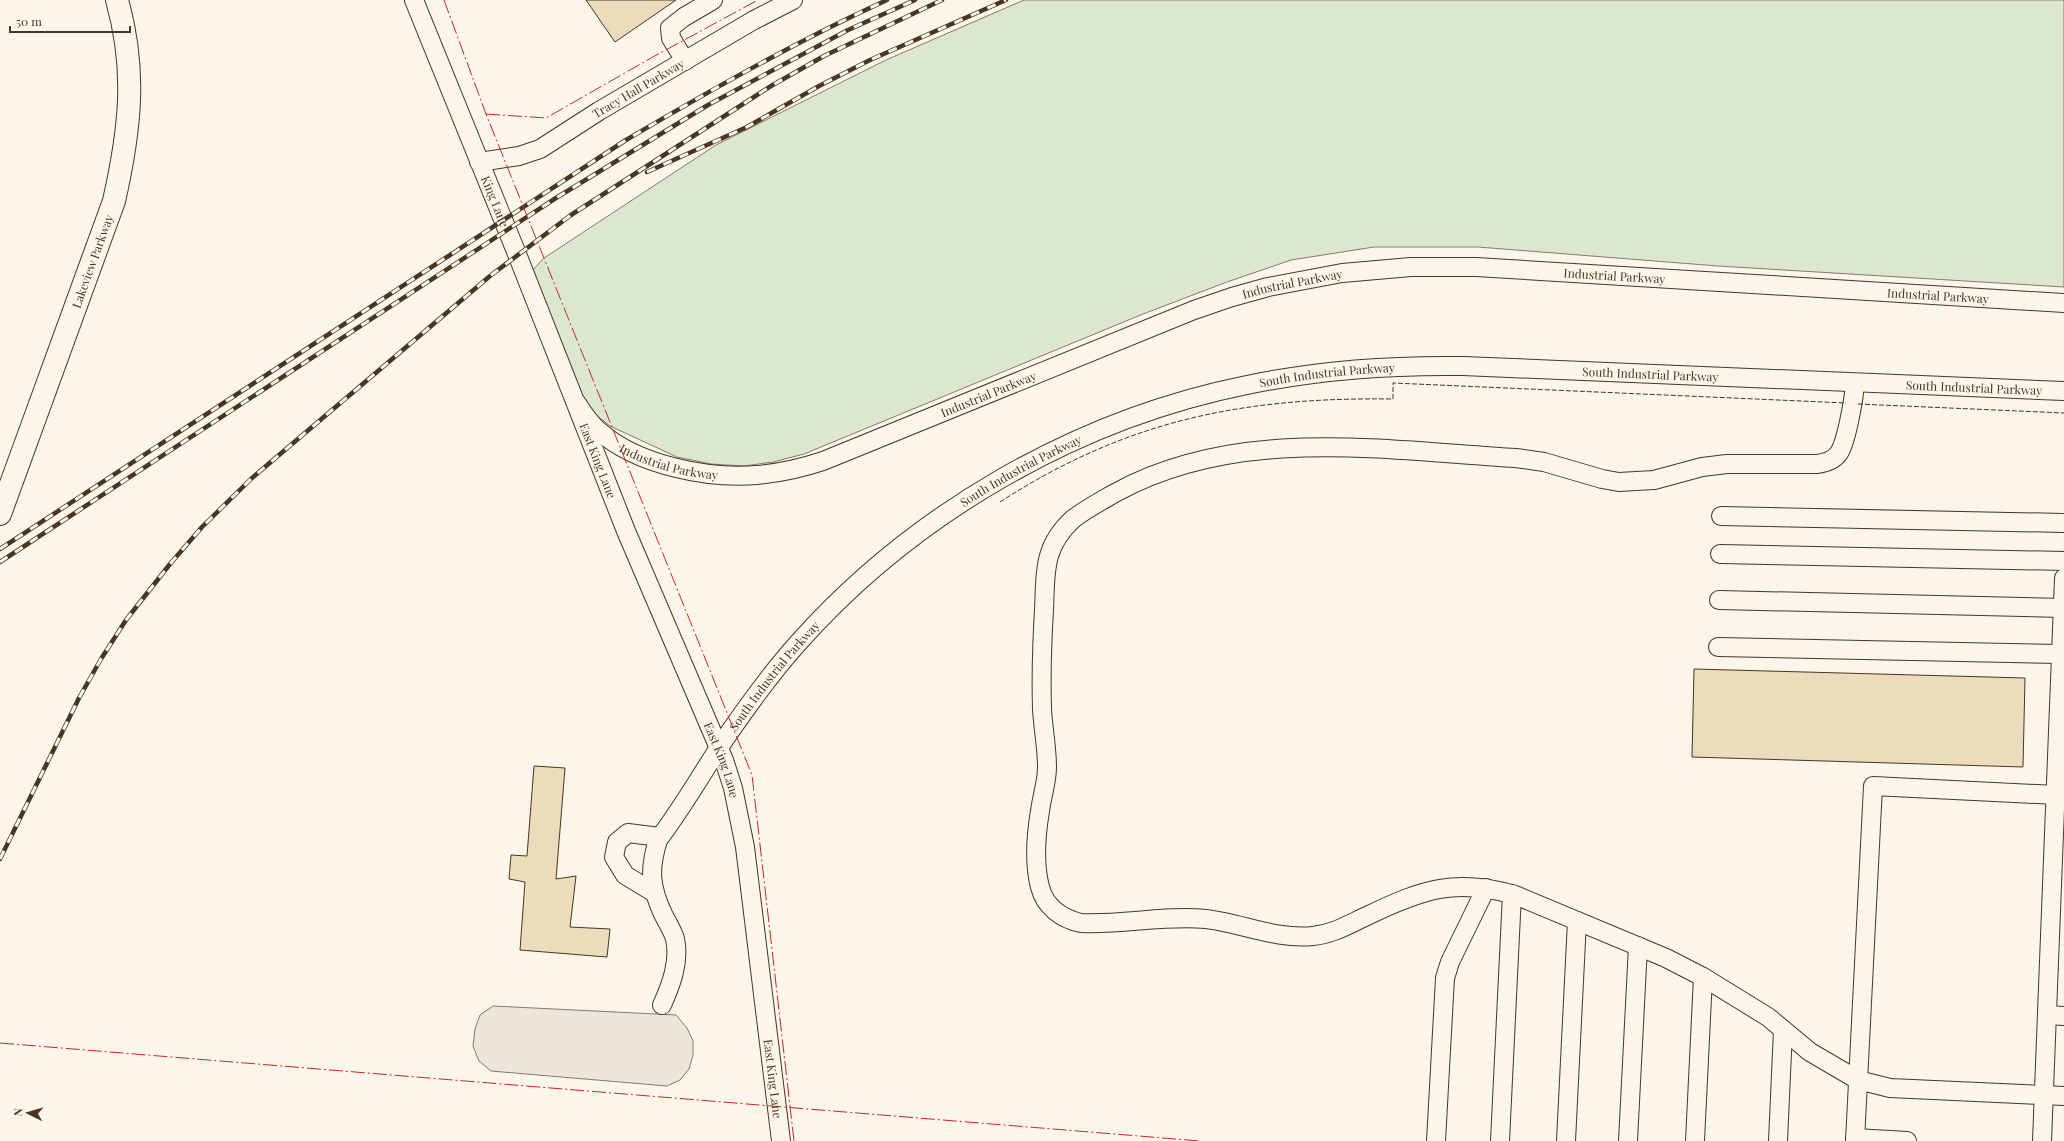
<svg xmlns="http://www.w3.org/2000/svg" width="2064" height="1141" font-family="'Playfair Display',serif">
	<rect width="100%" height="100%" fill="#fbf6e9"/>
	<path fill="#dce7d0" stroke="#887966" d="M 1024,0 L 2064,0 L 2064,287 L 1718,266 L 1478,247 L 1374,247 L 1291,260 L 1227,282 L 1143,314 L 804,454 L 773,462 L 744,466 L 711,464 L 677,457 L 610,426 L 591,411 L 577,386 L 531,272 L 544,258 L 716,145 L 886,60 Z"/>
	<path fill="#ede7d9" stroke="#887966" d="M 493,1006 L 676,1015 L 687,1028 L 693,1041 L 693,1055 L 689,1069 L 680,1080 L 667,1086 L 491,1071 L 479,1061 L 473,1046 L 475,1029 L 480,1015 Z"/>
	<path fill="#ecdcbc" stroke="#4a3520" d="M 586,0 L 676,0 L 615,42 Z
		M 1694,669 L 2025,678 L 2023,767 L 1692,757 Z
		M 534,766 L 565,768 L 556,879 L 576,876 L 570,927 L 610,929 L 607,957 L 520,950 L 525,882 L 509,879 L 511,855 L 527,856 Z"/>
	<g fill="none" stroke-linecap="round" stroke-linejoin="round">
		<g stroke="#4a3520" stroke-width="20">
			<g id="minor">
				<path id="s1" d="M 414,0 L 517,254 L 626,531 L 724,760 L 733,788 L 745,847 L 781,1141"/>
				<path d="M 685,61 L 671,38 L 670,28 L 684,17 L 713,0"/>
				<path id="s2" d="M 479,162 L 519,156 L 540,149 L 599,111 L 754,20 L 793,0"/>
				<path d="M 1855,383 C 1854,398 1847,440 1839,453 C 1834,460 1826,463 1817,464 L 1727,464 L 1702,467 L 1654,480 L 1619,482 L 1602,479 L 1544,462 L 1516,458 C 1384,450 1236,426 1115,493 C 1101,501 1086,509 1073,519 C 1062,529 1053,542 1049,556 C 1044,573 1045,592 1044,610 C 1042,643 1041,676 1042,709 C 1043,728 1047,747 1047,767 C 1047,782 1042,796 1040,811 C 1036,835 1034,864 1040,887 C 1045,907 1062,919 1081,923 C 1123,925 1164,915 1206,919 C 1241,923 1277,940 1313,936 C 1334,934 1351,923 1369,915 C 1423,889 1456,878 1515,895 L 1666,958 L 1703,977 L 1768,1017 L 1810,1052 L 1858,1080 L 1890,1088 L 2064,1096"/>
				<path id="s3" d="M 576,402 C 583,413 589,423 599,431 C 637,465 707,479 757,475 C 780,473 802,468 823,461 L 1194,310 L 1232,297 L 1268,287 L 1342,273 L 1411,267 L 1476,267 L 2064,303"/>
				<path d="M 1721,516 L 2064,523"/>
				<path d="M 1720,554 L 2064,561"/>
				<path d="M 1719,600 L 2063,608"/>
				<path d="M 1718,647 L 2061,654"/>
				<path d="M 653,892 L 625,875 L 614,857 L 617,842 L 628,833 L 660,837"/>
				<path id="s4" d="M 662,1005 C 671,985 680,962 675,939 C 673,931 667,922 663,914 C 650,886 649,869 658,840 C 680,811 699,779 718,749 C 743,712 769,675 799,642 C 914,513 1077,419 1247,385 C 1318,370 1391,365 1463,366 L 2064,391"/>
				<path d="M 2047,1015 L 2064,1016"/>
				<path d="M 1855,1138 L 1907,1141"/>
				<path d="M 1436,1141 L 1445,978 L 1450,962 L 1486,888"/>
				<path d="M 1500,1141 L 1512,894"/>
				<path d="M 1566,1141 L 1577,921"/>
				<path d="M 1628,1141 L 1638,946"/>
				<path d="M 1695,1141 L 1703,977"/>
				<path d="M 1778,1141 L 1783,1030"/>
				<path d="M 1855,1141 L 1873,786 L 2056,795"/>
				<path d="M 2042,1141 L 2064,578"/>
			</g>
		</g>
		<g stroke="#4a3520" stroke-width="24">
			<g id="major">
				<path id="s5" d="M 0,514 L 114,201 C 130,130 137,71 117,0"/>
			</g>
		</g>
		<use href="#minor" stroke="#fbf6e9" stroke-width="18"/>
		<use href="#major" stroke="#fbf6e9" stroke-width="22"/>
		<g stroke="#4a3520" stroke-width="4.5">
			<path id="rail" d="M 647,172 L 747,127 L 819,86 L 870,60 L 1006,0
				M 0,549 L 626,140 C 711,90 797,41 887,0
				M 0,562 L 556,198 L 708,105 L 848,30 L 915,0
				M 0,859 L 79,698 L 101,659 L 126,620 L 170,564 L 202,527 L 252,478 L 490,276 L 571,215 L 771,86 L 824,56 L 942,0"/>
		</g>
		<use href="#rail" stroke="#fbf6e9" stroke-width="3" stroke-dasharray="9" stroke-linecap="butt"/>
		<path stroke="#4a3520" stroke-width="1" stroke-dasharray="5 2" stroke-linecap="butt" d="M 1858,404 L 2064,413
			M 1000,502 C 1127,420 1243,397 1393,399 L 1393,383 L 1846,403"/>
		<path stroke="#c62828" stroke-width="1" stroke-dasharray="14 3 2 3" stroke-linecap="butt" d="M 444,0 L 486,114 L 752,775 L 794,1141
			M 486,114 L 546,118 L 651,58 L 758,0
			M 0,1043 L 1200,1141"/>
	</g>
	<g text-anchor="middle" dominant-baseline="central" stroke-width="3" stroke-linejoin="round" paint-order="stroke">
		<g font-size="12" fill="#4a3520" stroke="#fbf6e9">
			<text stroke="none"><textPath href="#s2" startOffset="178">Tracy Hall Parkway</textPath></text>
			<text stroke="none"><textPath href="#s1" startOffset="217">King Lane</textPath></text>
			<text stroke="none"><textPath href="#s5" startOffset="269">Lakeview Parkway</textPath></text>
			<text stroke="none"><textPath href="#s3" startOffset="1099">Industrial Parkway</textPath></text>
			<text stroke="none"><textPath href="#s3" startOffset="775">Industrial Parkway</textPath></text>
			<text stroke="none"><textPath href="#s3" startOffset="1423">Industrial Parkway</textPath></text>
			<text stroke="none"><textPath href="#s4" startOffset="1022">South Industrial Parkway</textPath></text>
			<text stroke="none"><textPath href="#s4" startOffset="1346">South Industrial Parkway</textPath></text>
			<text stroke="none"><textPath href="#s4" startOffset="1670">South Industrial Parkway</textPath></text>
			<text stroke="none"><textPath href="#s3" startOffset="451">Industrial Parkway</textPath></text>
			<text stroke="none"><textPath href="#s3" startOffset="115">Industrial Parkway</textPath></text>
			<text stroke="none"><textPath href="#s1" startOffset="496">East King Lane</textPath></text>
			<text stroke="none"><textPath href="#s4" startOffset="698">South Industrial Parkway</textPath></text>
			<text stroke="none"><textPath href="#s4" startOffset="374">South Industrial Parkway</textPath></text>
			<text stroke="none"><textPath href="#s1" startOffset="820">East King Lane</textPath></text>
			<text stroke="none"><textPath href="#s1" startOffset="1144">East King Lane</textPath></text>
		</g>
	</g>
	<g transform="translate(28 1113) rotate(275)" stroke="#fbf6e9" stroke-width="3" paint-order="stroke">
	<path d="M0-3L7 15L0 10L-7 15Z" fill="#4a3520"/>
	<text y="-6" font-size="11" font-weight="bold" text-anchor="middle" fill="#4a3520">N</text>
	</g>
	<path d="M10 26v6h120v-6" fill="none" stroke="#4a3520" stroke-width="2"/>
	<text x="16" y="26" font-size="12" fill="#4a3520" stroke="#fbf6e9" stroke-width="3" paint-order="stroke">50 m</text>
</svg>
